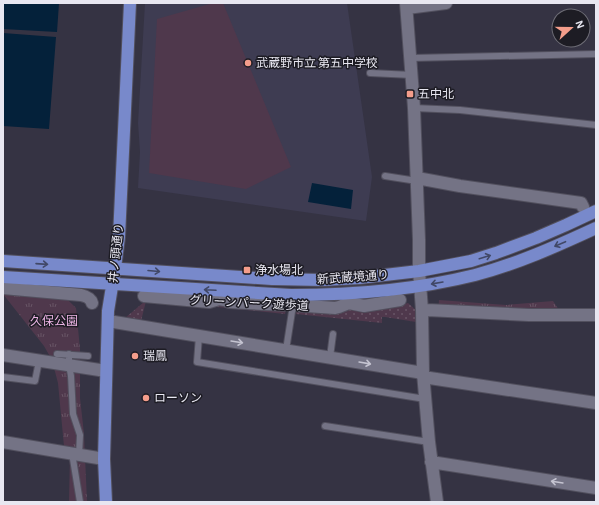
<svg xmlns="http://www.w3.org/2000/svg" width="599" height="505" font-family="'Alegreya Sans','Noto Sans JP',sans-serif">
	<defs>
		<pattern id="grass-tufts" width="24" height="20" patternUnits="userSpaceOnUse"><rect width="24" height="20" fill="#4f384c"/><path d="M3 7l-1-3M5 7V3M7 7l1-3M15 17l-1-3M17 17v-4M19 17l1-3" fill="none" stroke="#685566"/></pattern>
		<pattern id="garden-dots" width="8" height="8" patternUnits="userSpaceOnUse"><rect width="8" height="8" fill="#4f384c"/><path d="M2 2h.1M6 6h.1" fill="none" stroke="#685566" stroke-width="1.8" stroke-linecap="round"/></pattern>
	</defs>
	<rect width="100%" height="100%" fill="#353343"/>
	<path fill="#3e3c52" d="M 145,3 L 347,3 L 372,177 L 366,221 L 138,188 L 140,152 L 138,123 Z"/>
	<path fill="url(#grass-tufts)" d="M 3,294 L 64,296 L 76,308 L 80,349 L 80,398 L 84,434 L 87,502 L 69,502 L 70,455 L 64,446 L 58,383 L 52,360 L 44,346 Z
		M 439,300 L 506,305 L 553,301 L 561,313 L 438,315 Z"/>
	<path fill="url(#garden-dots)" d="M 145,298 L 208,304 L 222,301 L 230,304 L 287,306 L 285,314 L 207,306 L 197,307 L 146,301 L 141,321 L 125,318 L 144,302 Z
		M 408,303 L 416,310 L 416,322 L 385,317 L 382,317 L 382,323 L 296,314 L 297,307 L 400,305 Z"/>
	<path fill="#4f384c" d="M 213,3 L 223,3 L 291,167 L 246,189 L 149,173 L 157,19 Z"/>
	<path fill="#04213a" d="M 3,3 L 59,3 L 57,32 L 3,29 Z
		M 3,33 L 56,37 L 49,129 L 3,126 Z
		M 312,183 L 353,190 L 351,209 L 308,202 Z"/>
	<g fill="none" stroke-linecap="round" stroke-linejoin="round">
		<g stroke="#52505e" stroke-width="8">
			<path id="lane" d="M 411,58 L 596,54
				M 370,73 L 412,75
				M 414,108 L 460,110 L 596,125
				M 385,176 L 417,181
				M 199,336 L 197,362 L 425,399
				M 286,350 L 293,305
				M 57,354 L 88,356
				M 69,354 L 69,365 L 71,376 L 73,414 L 80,435 L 79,455
				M 330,357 L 333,334
				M 3,377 L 35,381 L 39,361
				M 325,426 L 429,442
				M 72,453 L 80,502"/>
		</g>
		<g stroke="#52505e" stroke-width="14">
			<path id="street" d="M 406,3 L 414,108 L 419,240 L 419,271 L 422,310 L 423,373 L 429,442 L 437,502
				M 407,8 L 446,3
				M 417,178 L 460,186 L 581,203 L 583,207
				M 3,288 L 81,295 C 85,296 91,298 92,303
				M 144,296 L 209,302 L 219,299 L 225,300 L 229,302 L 263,304 L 293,305 L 335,308 L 339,307 L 349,303 L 364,306 L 400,300
				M 427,310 L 529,315 L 596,315
				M 108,321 L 423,373
				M 3,355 L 106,371
				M 423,377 L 596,403
				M 3,442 L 104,459
				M 431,462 L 596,488"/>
		</g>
		<g stroke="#52505e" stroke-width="14">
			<path id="primary" d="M 3,261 L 272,279 L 323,280 L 359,278 L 419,271 L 471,261 L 496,253 L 536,238 L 566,225 L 596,211
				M 3,277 L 291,295 C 353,295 415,290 475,275 C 517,264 557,246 596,228
				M 106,502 L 104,459 L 108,311 L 115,268 L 119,237 L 130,3"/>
		</g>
		<use href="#lane" stroke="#747385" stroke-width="6"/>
		<use href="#street" stroke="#747385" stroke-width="12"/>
		<use href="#primary" stroke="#7889cb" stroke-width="12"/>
	</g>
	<defs><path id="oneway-shaft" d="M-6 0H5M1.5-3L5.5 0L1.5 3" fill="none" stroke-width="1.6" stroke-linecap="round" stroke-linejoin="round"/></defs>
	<g stroke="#414867">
		<use href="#oneway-shaft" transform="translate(560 244) rotate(157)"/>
		<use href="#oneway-shaft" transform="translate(485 257) rotate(-17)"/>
		<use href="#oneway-shaft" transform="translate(42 264) rotate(4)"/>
		<use href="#oneway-shaft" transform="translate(154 271) rotate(5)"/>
		<use href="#oneway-shaft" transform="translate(437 283) rotate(170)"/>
		<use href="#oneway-shaft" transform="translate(210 290) rotate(-177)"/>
	</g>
	<g stroke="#c5c4d1">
		<use href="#oneway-shaft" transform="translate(237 342) rotate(9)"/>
		<use href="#oneway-shaft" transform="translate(365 363) rotate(10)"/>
		<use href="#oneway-shaft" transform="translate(557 482) rotate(-171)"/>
	</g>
	<g fill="#f49d8b" stroke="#1d1c24" stroke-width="1.5">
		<circle cx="248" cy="63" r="4"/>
		<rect x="406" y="90" width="8" height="8" rx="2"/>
		<rect x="243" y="266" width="8" height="8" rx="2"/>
		<circle cx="135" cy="356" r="4"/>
		<circle cx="146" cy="398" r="4"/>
	</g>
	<g text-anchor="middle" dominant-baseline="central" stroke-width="3" stroke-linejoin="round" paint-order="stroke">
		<g font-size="12" fill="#e8e7f1" stroke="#1d1c24" text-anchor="start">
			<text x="256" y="63">武蔵野市立 第五中学校</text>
			<text x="418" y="94">五中北</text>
			<text x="255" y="270">浄水場北</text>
			<text x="143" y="356">瑞鳳</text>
			<text x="154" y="398">ローソン</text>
		</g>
		<g font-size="12" fill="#e8e7f1" stroke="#1d1c24">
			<text transform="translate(116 253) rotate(-84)">井ノ頭通り</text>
			<text transform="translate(353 277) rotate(-4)">新武蔵境通り</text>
			<text transform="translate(249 303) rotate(3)">グリーンパーク遊歩道</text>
		</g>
		<g font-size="12" fill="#edb5e5" stroke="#1d1c24">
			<text x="54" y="321">久保公園</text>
		</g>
	</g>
	<rect width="599" height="505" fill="none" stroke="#e8e7f1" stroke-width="8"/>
	<g transform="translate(571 28) rotate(69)"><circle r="19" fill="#1d1c24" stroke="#6e6d76"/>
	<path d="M0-3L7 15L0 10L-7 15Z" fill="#f49d8b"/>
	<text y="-6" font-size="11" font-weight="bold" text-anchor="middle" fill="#e8e7f1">N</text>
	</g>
</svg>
